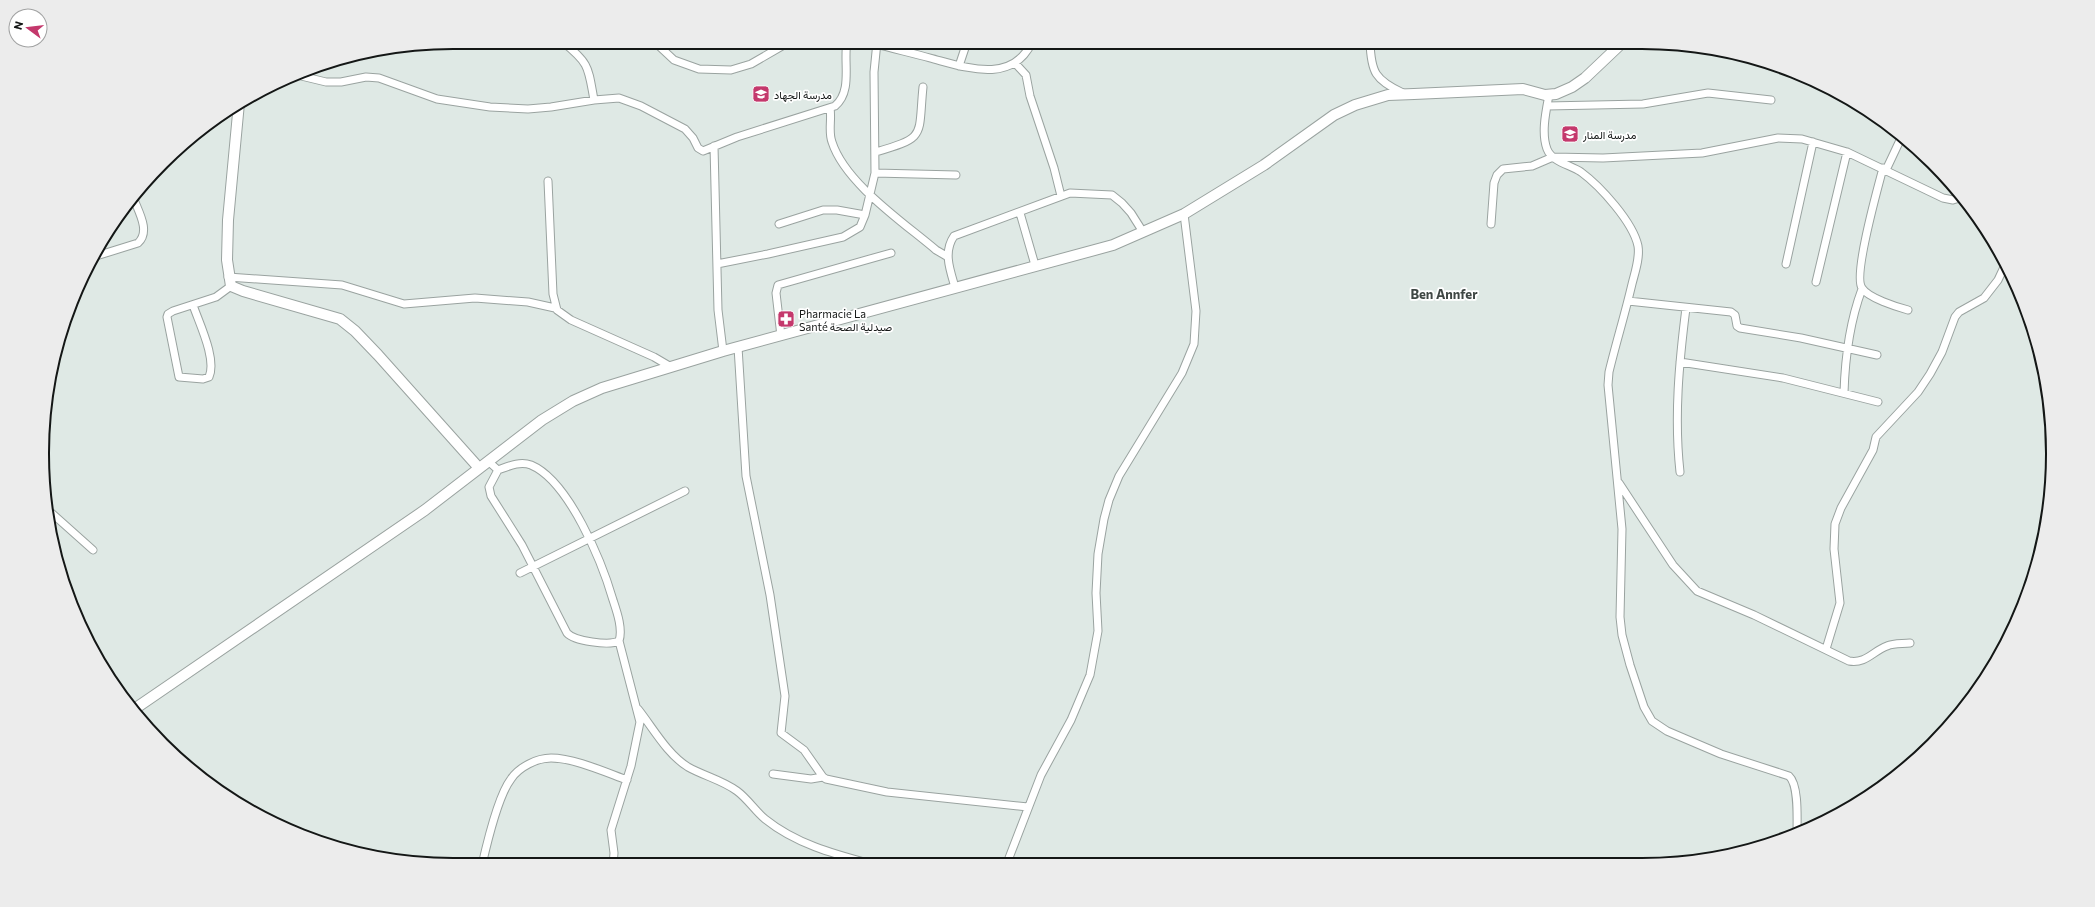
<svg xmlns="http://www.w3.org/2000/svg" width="2095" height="907" font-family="Commissioner,Vazirmatn,sans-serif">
	<rect width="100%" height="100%" fill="#dfe9e5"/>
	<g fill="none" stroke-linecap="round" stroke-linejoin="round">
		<g stroke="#9aa3a0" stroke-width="9">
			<path id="street" d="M 563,42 C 590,64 588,67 594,100
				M 659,42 L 659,46 L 674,60 L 699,69 L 731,70 L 751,64 L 789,42
				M 1370,42 C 1371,72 1375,80 1403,93
				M 876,44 C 894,49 912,53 930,58 C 965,67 1012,85 1032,42
				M 901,50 L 904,42
				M 1015,63 L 1026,75 L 1030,96 L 1054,168 L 1061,196
				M 959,66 L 967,42
				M 297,75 L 326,82 L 341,82 L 366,77 L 379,78 L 437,99 L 490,107 L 528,109 L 551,107 L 594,100 L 619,98 L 641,106 L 685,129 L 693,138 L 698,148 L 703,151 L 737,137 L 835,106 C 853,91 843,62 847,42
				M 1549,95 C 1546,111 1541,133 1547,149 C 1552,162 1571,165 1581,172 C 1600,186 1633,222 1638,246 C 1640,258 1635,272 1632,284 C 1625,314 1616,343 1609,372 L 1608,385 L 1622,529 L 1620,617 L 1622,635 L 1630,665 L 1644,707 L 1652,721 L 1667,731 L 1721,754 L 1789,776 C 1799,785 1797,819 1797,834
				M 1547,106 L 1643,104 L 1708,93 L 1771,100
				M 830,108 C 832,119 828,132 832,142 C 845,183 903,222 936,250 L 948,257
				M 714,146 L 718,310 L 723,351
				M 876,152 C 927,137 918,137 923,87
				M 1883,168 C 1878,187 1853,276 1862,288 C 1868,298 1897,307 1908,310
				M 1886,170 L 1902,136
				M 875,173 L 956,175
				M 548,181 L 553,294 L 557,310 L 571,320 L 654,357 L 671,367
				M 1020,213 L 1035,265
				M 779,224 L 823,210 L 837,210 L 865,215
				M 1491,224 L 1494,183 L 1497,175 L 1503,169 L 1532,166 L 1553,157 L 1603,158 L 1702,153 L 1778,138 L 1802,139 L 1847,152 L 1943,198 L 1953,200 L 1963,197
				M 93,257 L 138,243 C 151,231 138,211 133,197
				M 717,264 L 768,254 L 843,237 L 860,227 L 865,215 L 875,173 L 874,72 L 877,42
				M 1786,264 L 1813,142
				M 228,277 L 342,285 L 404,304 L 475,298 L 528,302 L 555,308
				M 1816,282 L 1847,152
				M 955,287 C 950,270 943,252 954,236 L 1070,193 L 1112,195 L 1122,203 L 1131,213 L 1143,232
				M 1628,301 L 1731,312 L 1735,315 L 1737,326 L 1740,328 L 1801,338 L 1877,355
				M 193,305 C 199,323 217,359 209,377 L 203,379 L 179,377 L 167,317 L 168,314 L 173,311 L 216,297 L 231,286
				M 781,336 L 776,293 L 778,285 L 891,253
				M 738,347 L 746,476 L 770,595 L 785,696 L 781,733 L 804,750 L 823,777 L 826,779 L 887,792 L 1028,807
				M 1680,362 L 1783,378 L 1878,402
				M 1844,393 C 1845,359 1850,321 1862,289
				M 488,461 L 498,470 C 509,466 520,461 531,465 C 569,481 602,562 613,600 C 617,612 623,629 619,641 C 609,646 574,641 567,633 L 522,545 L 491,496 L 489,487 L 498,470
				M 1680,472 C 1674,417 1679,363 1686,308
				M 1619,483 L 1673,565 L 1697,591 L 1754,615 L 1849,661 C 1866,664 1873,651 1887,646 C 1894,643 1902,644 1910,643
				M 47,509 L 93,550
				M 520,573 L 685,491
				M 1826,649 L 1840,603 L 1834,549 L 1835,524 L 1841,508 L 1873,450 L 1876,437 L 1918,392 L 1930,374 L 1942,352 L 1955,317 L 1959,312 L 1984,298 L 1998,280 L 2006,263
				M 638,709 C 653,728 667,754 688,767 C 704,776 722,780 737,791 C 748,799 755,811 765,819 C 796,844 834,854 871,864
				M 773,774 L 811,779 L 823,777
				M 1007,863 L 1041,775 L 1071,720 L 1090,675 L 1098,631 L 1096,593 L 1098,554 L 1104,519 L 1109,500 L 1119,476 L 1182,373 L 1194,344 L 1196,311 L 1184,214
				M 482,865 C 487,843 498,796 511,779 C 519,767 537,758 551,758 C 574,758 605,772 627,780
				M 613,865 L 614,853 L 611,830 L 631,766 L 640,722 L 619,641"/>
		</g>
		<g stroke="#9aa3a0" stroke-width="12">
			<path id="secondary" d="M 239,103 L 228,220 L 227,260 L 231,286 L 243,291 L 340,319 L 355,331 L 378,355 L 479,468
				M 133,710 L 425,510 L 542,420 L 573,401 L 602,388 L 723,351 L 1113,245 L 1184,214 L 1264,165 L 1334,115 L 1355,105 L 1388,95 L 1414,94 L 1523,89 L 1545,95 L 1556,94 L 1572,87 L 1585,78 L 1623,42"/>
		</g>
		<use href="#street" stroke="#fff" stroke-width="7"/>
		<use href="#secondary" stroke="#fff" stroke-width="10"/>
	</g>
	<defs>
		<g id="school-square" transform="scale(0.9)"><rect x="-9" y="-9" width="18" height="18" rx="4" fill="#c4386c" stroke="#fff"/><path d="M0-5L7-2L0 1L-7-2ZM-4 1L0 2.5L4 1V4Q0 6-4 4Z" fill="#fff"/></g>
		<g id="pharmacy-square" transform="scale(0.9)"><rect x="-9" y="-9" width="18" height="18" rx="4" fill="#c4386c" stroke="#fff"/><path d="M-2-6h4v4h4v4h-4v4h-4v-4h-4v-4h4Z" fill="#fff"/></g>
	</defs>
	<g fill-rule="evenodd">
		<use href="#school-square" x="761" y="94"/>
		<use href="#school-square" x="1570" y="134"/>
		<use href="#pharmacy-square" x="786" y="319"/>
	</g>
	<g text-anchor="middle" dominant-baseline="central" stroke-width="3.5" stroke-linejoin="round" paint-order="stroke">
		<g font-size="11" fill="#141716" stroke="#fff" text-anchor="start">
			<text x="774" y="94">مدرسة الجهاد</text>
			<text x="1583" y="134">مدرسة المنار</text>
			<text x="799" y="313">Pharmacie La<tspan x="799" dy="13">Santé صيدلية الصحة</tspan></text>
		</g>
		<g font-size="13" font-weight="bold" fill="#3f4744" stroke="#fff">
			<text x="1444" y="294">Ben Annfer</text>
		</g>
	</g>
	<path d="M0 0H2095V907H0ZM453 49H1642A404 404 0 0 1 2046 453V454A404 404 0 0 1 1642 858H453A404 404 0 0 1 49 454V453A404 404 0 0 1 453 49Z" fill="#ececec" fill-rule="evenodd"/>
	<path fill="none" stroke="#141716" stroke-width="2" d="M453 49H1642A404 404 0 0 1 2046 453V454A404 404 0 0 1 1642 858H453A404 404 0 0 1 49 454V453A404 404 0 0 1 453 49Z"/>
	<g transform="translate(28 28) rotate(285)"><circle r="19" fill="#ffffff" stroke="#a1a2a2"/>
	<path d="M0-3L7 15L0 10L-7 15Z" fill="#c4386c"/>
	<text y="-6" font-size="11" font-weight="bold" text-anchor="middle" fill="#141716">N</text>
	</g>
</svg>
